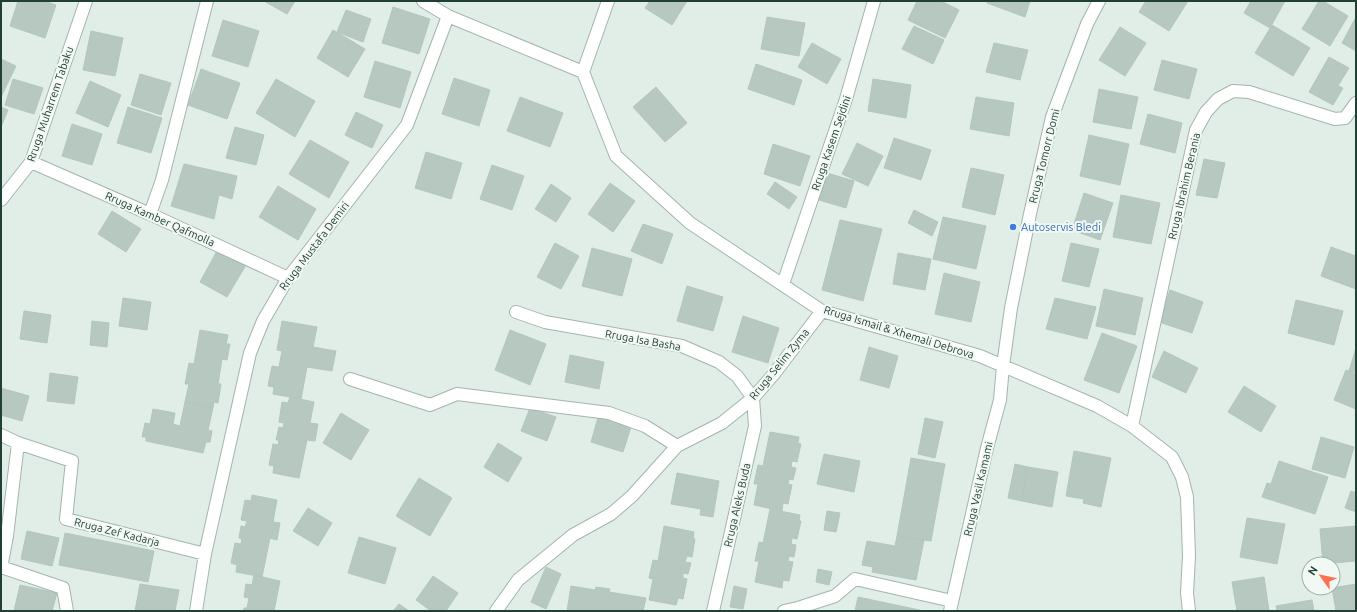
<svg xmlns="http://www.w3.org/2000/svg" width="1357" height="612" font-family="Ubuntu,sans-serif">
	<rect width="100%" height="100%" fill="#e1ede7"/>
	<path fill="#b7c8c0" stroke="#b3c7be" d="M 18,1 L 44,1 L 56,5 L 45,38 L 10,26 Z
		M 264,1 L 295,1 L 287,14 Z
		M 650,1 L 687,1 L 672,25 L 645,8 Z
		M 917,1 L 941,1 L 959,10 L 945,38 L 908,20 Z
		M 988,1 L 1030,1 L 1025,17 L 987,3 Z
		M 1146,1 L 1188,1 L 1169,31 L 1139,12 Z
		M 1251,1 L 1285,1 L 1270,28 L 1244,13 Z
		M 1319,1 L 1323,1 L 1348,16 L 1330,46 L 1302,29 Z
		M 393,7 L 430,19 L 419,54 L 382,43 Z
		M 346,10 L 371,19 L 363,42 L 337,32 Z
		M 767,17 L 805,23 L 799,56 L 761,49 Z
		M 1356,17 L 1356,51 L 1342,43 Z
		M 223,20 L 259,31 L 248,67 L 212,56 Z
		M 1272,25 L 1310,48 L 1293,76 L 1255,53 Z
		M 914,26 L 944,40 L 933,64 L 902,49 Z
		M 1120,27 L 1146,43 L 1125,76 L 1099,60 Z
		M 333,30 L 365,49 L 348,77 L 317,58 Z
		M 91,31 L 123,38 L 115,76 L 83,70 Z
		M 812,43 L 841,59 L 827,84 L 798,67 Z
		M 994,43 L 1028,50 L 1020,80 L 986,72 Z
		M 1329,57 L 1349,68 L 1338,86 L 1343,88 L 1333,105 L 1309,92 Z
		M 1,59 L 16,66 L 1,97 Z
		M 1162,60 L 1197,69 L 1189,99 L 1154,90 Z
		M 375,61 L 411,72 L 400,108 L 364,97 Z
		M 756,64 L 802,80 L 794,105 L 748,89 Z
		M 201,69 L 240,83 L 227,119 L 188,105 Z
		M 140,74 L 171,83 L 161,115 L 131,105 Z
		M 454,78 L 490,90 L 479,126 L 442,114 Z
		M 13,79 L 43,88 L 34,114 L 5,105 Z
		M 276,79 L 315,101 L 295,137 L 256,113 Z
		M 873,79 L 911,85 L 906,118 L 868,111 Z
		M 90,81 L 121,95 L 108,127 L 76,113 Z
		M 656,87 L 687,123 L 665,142 L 633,107 Z
		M 1099,89 L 1138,97 L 1131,129 L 1093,122 Z
		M 520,97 L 563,113 L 550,147 L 507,131 Z
		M 976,97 L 1014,103 L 1009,136 L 970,129 Z
		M 1,107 L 8,110 L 1,127 Z
		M 128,107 L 162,118 L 151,153 L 117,143 Z
		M 356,112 L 383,125 L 372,148 L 345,135 Z
		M 1148,114 L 1182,123 L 1175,153 L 1140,144 Z
		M 72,124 L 102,134 L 92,165 L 62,156 Z
		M 235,127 L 264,135 L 256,165 L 226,158 Z
		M 1089,135 L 1129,144 L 1120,185 L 1080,176 Z
		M 894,138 L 931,150 L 921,180 L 884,168 Z
		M 310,140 L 349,162 L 329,198 L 289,174 Z
		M 857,143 L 883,156 L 868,186 L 842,174 Z
		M 773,144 L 810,156 L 800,186 L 764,174 Z
		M 426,152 L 462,163 L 451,199 L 415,188 Z
		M 1204,159 L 1225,163 L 1217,198 L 1196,195 Z
		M 184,164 L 237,176 L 232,199 L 219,195 L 214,219 L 171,206 Z
		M 492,165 L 524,176 L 512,210 L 480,199 Z
		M 971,168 L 1004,175 L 995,215 L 962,207 Z
		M 827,173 L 854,181 L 846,208 L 819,200 Z
		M 775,182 L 797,197 L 789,209 L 767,194 Z
		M 610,183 L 635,201 L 613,232 L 588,214 Z
		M 551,184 L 571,198 L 556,222 L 535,209 Z
		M 278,186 L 316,209 L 298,240 L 259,217 Z
		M 1084,193 L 1113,203 L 1100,240 L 1072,230 Z
		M 1121,195 L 1160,203 L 1151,244 L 1113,237 Z
		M 914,210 L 938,222 L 932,236 L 908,223 Z
		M 112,211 L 141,229 L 126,252 L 98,234 Z
		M 943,217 L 986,226 L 976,269 L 933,259 Z
		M 840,220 L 882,229 L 863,301 L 822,290 Z
		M 643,224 L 673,234 L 662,264 L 631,251 Z
		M 555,243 L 579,256 L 561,289 L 537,277 Z
		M 1071,243 L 1099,249 L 1089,287 L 1062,281 Z
		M 1331,247 L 1356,256 L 1356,289 L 1321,276 Z
		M 592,248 L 632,259 L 622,296 L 582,286 Z
		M 218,249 L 246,265 L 227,297 L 200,282 Z
		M 898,253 L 931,259 L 925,290 L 893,284 Z
		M 944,273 L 980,282 L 971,322 L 935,314 Z
		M 687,286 L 723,297 L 713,331 L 677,321 Z
		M 1104,289 L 1143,298 L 1135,335 L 1096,326 Z
		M 1170,290 L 1203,302 L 1192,333 L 1159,322 Z
		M 123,298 L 151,302 L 147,330 L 119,326 Z
		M 1055,298 L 1096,307 L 1087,339 L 1046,329 Z
		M 1296,300 L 1343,311 L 1334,345 L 1288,333 Z
		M 24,311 L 51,315 L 47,343 L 20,339 Z
		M 743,316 L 779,328 L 768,363 L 732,352 Z
		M 92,321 L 109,323 L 107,347 L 90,345 Z
		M 282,321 L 317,327 L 313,347 L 336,351 L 332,371 L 307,367 L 301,399 L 273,394 L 274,387 L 268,386 L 272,366 L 279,367 L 282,351 L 277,350 Z
		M 200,330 L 228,335 L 226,344 L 230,344 L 227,360 L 222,359 L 218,384 L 221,384 L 218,403 L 214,402 L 213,408 L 185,402 L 189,384 L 185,384 L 189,363 L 194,364 Z
		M 510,330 L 546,344 L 530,385 L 495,370 Z
		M 1102,333 L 1137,346 L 1119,393 L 1084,380 Z
		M 869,347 L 898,356 L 889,388 L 860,380 Z
		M 1356,348 L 1356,372 L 1349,371 Z
		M 1164,351 L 1198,368 L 1186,393 L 1152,377 Z
		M 570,355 L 604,362 L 599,389 L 565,382 Z
		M 1346,370 L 1356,374 L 1356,409 L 1334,400 Z
		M 50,373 L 78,377 L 74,404 L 47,401 Z
		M 1244,386 L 1276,406 L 1261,432 L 1228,412 Z
		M 1,388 L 29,396 L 22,421 L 1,415 Z
		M 290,397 L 314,402 L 310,423 L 318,424 L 315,441 L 307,440 L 299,478 L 273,473 L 274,466 L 269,465 L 273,444 L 278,445 L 279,440 L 276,440 L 279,427 L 283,428 L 284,423 L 279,422 L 282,402 L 288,403 Z
		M 185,402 L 213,408 L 208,430 L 212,431 L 210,442 L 206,442 L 203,453 L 146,441 L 146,437 L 142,437 L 145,423 L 150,424 L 153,409 L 175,413 L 173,424 L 180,426 Z
		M 530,408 L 556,417 L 547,441 L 521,431 Z
		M 341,413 L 369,430 L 351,460 L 323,443 Z
		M 599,414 L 632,424 L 623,452 L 591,442 Z
		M 925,418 L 943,422 L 935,458 L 918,454 Z
		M 770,432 L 799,437 L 798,443 L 801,444 L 797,462 L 792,461 L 791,467 L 796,468 L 793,480 L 789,479 L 788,484 L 792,485 L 788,504 L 783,503 L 782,511 L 754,505 L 758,484 L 754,484 L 758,465 L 763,466 Z
		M 1321,437 L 1354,447 L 1345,478 L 1312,469 Z
		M 498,443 L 522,458 L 508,482 L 484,467 Z
		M 1074,451 L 1111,458 L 1101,507 L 1083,503 L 1084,499 L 1066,496 Z
		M 824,454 L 860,461 L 854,492 L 817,484 Z
		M 911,458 L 945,464 L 931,541 L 897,536 Z
		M 1279,461 L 1328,477 L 1315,514 L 1262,497 L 1267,483 L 1271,484 Z
		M 1015,464 L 1028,467 L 1022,501 L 1008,498 Z
		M 1028,467 L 1058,472 L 1052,507 L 1022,501 Z
		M 677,473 L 719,481 L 713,517 L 700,515 L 701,509 L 671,504 Z
		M 419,478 L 452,498 L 430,536 L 396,516 Z
		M 1351,491 L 1356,493 L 1356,512 L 1345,508 Z
		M 252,495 L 277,500 L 273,522 L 280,523 L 277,540 L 270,538 L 262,577 L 236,572 L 237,565 L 231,563 L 235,543 L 241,544 L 242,539 L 239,538 L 241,526 L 245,527 L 247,521 L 241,520 L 245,500 L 251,501 Z
		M 308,508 L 332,523 L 318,546 L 293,531 Z
		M 770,509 L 800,515 L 799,521 L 801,521 L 797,539 L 792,538 L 791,544 L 796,545 L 794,557 L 789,556 L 788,561 L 793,562 L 789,581 L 783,580 L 782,588 L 755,582 L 759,561 L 755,561 L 759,542 L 763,543 Z
		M 827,511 L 840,513 L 836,532 L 824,530 Z
		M 1247,518 L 1285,524 L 1277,564 L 1240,557 Z
		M 664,526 L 694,532 L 693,538 L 695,539 L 692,557 L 687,556 L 685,562 L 691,563 L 688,574 L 683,573 L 683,578 L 687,579 L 683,599 L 678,598 L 676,605 L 649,600 L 653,579 L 649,578 L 653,560 L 658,561 Z
		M 1356,526 L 1356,561 L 1323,564 L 1320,529 Z
		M 27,531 L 59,538 L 52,566 L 21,559 Z
		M 65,533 L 154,551 L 148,582 L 59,565 Z
		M 897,536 L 924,540 L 916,580 L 872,572 L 873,567 L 862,565 L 867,541 L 895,546 Z
		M 359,537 L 396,548 L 385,584 L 348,573 Z
		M 546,567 L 561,574 L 546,609 L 531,602 Z
		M 818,569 L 832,572 L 829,585 L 816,582 Z
		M 254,575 L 280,581 L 274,611 L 243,611 L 244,608 L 247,608 L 249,598 L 244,597 L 246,584 L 252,585 Z
		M 433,576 L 458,593 L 446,611 L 431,611 L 416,600 Z
		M 1264,577 L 1269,611 L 1237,611 L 1232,582 Z
		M 140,584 L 179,590 L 175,611 L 135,611 Z
		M 1356,584 L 1356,611 L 1336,611 L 1332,588 Z
		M 20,585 L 57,593 L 52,611 L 14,611 Z
		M 571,586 L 595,590 L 596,587 L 610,589 L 609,592 L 646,598 L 643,611 L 567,611 Z
		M 734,586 L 747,589 L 743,609 L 730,607 Z
		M 858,597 L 924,611 L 855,611 Z
		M 1312,600 L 1314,611 L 1277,611 L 1276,606 Z
		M 399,604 L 409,611 L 393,611 Z"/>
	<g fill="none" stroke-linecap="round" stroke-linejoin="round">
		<g stroke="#a3b5ae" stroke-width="14">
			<path id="street" d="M 423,1 L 448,16 L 583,72 L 616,156 L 690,223 L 822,311 L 980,356 L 1097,406 L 1132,426 L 1172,457 L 1182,477 L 1187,497 L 1189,556 L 1187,593 L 1189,611
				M 583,72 L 608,1
				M 31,162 L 150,214 L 288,278
				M 1,200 L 31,162 L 86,1
				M 150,214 L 162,180 L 207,1
				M 783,284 L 846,99 L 874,1
				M 516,312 L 545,322 L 682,346 L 719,362 L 737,376 L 753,398 L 755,426 L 713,611
				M 350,379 L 430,405 L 457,394 L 609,413 L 645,426 L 677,446
				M 1132,426 L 1196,130 L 1206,112 L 1218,99 L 1233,91 L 1249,92 L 1335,119 L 1345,118 L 1356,103
				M 1,435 L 18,443 L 72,461 L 66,519 L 205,554
				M 1,567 L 63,588 L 67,611
				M 1,568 L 7,536 L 18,443
				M 196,611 L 205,554 L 250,353 L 263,321 L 288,278 L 407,125 L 448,16
				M 496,611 L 518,580 L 573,535 L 611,514 L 632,496 L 677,446 L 722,423 L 753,398 L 773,375 L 822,311
				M 784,611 L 798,608 L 835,596 L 855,579 L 952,601
				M 950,611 L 987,448 L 1000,400 L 1003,366 L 1011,308 L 1030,214 L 1052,117 L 1087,24 L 1099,1"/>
		</g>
		<use href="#street" stroke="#fff" stroke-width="12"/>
	</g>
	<circle fill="#3f7fe0" stroke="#f2f9f5" stroke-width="1.5" cx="1013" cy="227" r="4"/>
	<g text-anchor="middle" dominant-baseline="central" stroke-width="4" stroke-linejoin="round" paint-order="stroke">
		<g font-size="11" fill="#203f35" stroke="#f2f9f5">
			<text transform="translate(50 104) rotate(-71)">Rruga Muharrem Tabaku</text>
			<text transform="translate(831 143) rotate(-71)">Rruga Kasem Sejdini</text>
			<text transform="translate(1044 156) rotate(-76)">Rruga Tomorr Domi</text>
			<text transform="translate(1184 186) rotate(-77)">Rruga Ibrahim Berania</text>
			<text transform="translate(160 219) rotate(24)">Rruga Kamber Qafmolla</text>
			<text transform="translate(314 246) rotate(-53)">Rruga Mustafa Demiri</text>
			<text transform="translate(899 332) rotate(17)">Rruga Ismail &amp; Xhemali Debrova</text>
			<text transform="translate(643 340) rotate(10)">Rruga Isa Basha</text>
			<text transform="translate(779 364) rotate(-51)">Rruga Selim Zyma</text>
			<text transform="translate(978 489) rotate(-77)">Rruga Vasil Kamami</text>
			<text transform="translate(737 505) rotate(-77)">Rruga Aleks Buda</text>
			<text transform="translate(117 532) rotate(14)">Rruga Zef Kadarja</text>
		</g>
		<g font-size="11" fill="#366cbe" stroke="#f2f9f5" text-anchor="start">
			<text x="1021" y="227">Autoservis Bledi</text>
		</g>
	</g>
	<rect width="1357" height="612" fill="none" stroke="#203f35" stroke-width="4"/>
	<g transform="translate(1321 576) rotate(303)"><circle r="19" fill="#f2f9f5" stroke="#9eafa8"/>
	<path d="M0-3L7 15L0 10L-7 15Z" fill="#fb7251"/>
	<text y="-6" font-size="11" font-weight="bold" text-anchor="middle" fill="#203f35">N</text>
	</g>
</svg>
